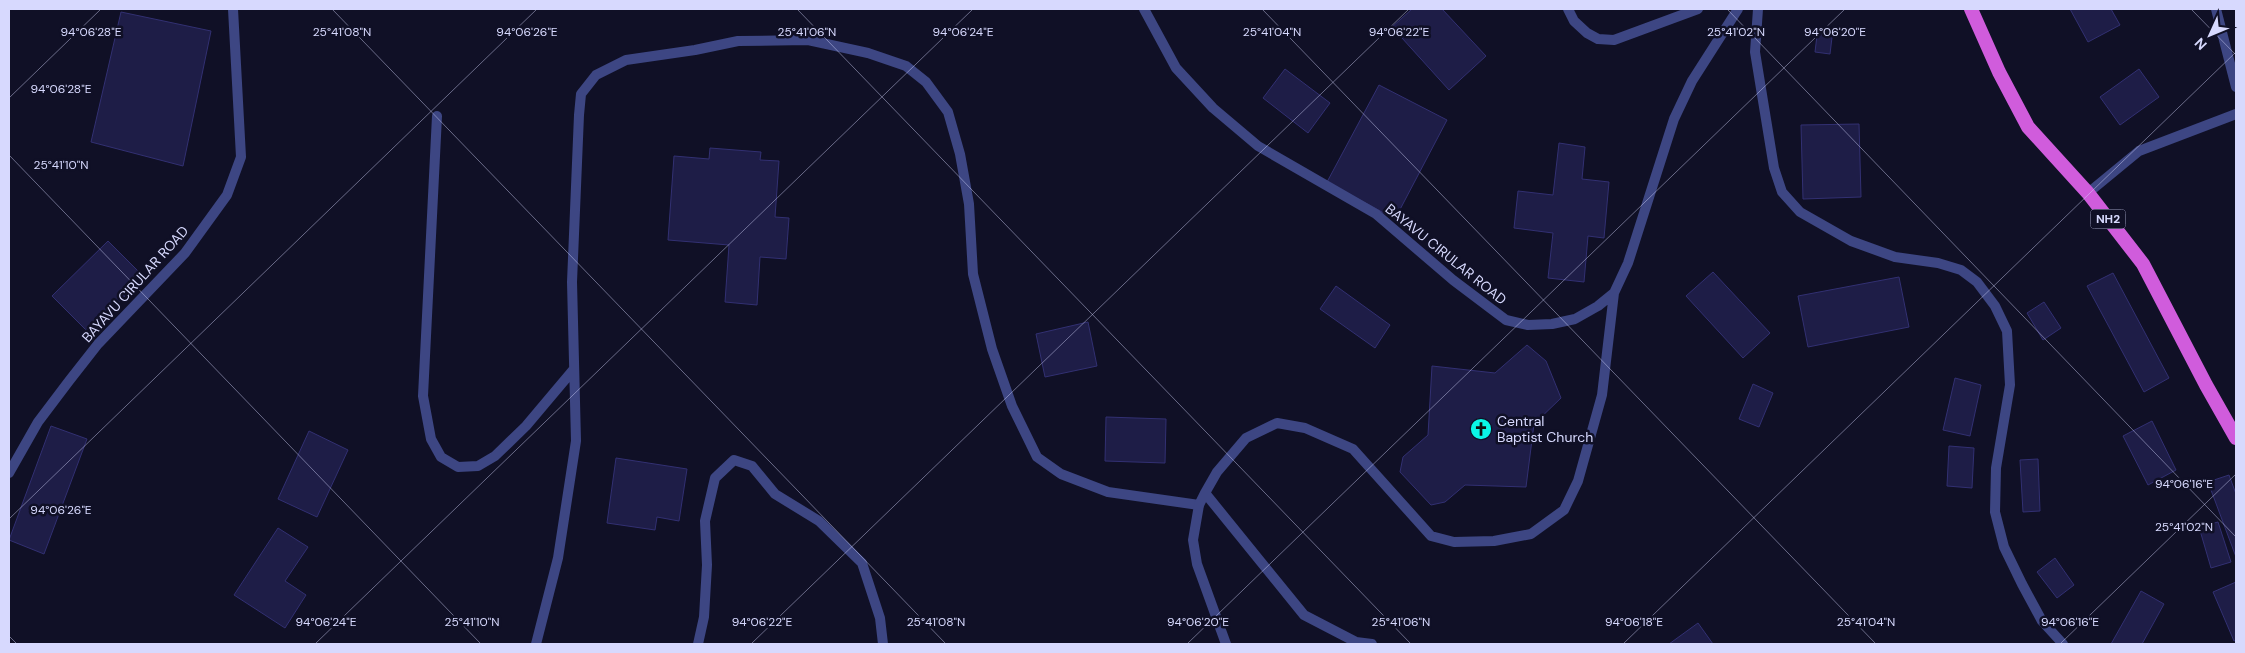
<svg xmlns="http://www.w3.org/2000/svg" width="2245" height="653" font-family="'DM Sans',sans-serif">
	<rect width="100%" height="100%" fill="#101026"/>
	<path fill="#1e1d47" stroke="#323072" d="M 1412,9 L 1442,9 L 1486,56 L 1449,90 L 1392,27 Z
		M 2070,9 L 2111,9 L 2120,25 L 2088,42 Z
		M 121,12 L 211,31 L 183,166 L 91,142 Z
		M 1818,27 L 1833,29 L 1830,54 L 1815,52 Z
		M 1285,69 L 1330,103 L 1308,133 L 1263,98 Z
		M 2139,69 L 2159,97 L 2120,125 L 2100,97 Z
		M 1379,85 L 1447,120 L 1395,219 L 1327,182 Z
		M 1859,124 L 1861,197 L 1803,199 L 1801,125 Z
		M 1559,143 L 1585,147 L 1582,179 L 1609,182 L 1604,238 L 1588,236 L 1584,282 L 1548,278 L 1553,233 L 1514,228 L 1518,191 L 1553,195 Z
		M 710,148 L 761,152 L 760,160 L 779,161 L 775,217 L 789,218 L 786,259 L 760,257 L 757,305 L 725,302 L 729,245 L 668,240 L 674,156 L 709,159 Z
		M 108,241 L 144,277 L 88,332 L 52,296 Z
		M 1713,272 L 1770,333 L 1743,358 L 1686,296 Z
		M 2113,273 L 2169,378 L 2144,392 L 2087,286 Z
		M 1899,277 L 1909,327 L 1808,347 L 1798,296 Z
		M 1336,286 L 1390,325 L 1375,348 L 1320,309 Z
		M 2044,302 L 2061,328 L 2043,340 L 2027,313 Z
		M 1088,322 L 1097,366 L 1045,377 L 1036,334 Z
		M 1527,345 L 1546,361 L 1561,398 L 1534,424 L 1526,487 L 1465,485 L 1445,502 L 1431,505 L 1400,472 L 1403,457 L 1428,435 L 1432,366 L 1495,373 Z
		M 1955,378 L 1981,385 L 1970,436 L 1943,430 Z
		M 1753,384 L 1773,393 L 1759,427 L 1739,419 Z
		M 1106,417 L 1166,419 L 1165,463 L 1105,461 Z
		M 2152,421 L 2176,470 L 2148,485 L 2123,436 Z
		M 51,426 L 87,439 L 44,554 L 9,540 Z
		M 309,431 L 348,450 L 317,517 L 278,499 Z
		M 1949,446 L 1974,448 L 1972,488 L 1947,486 Z
		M 616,458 L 687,469 L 679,521 L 657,517 L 655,530 L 607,523 Z
		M 2038,459 L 2040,511 L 2023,512 L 2020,460 Z
		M 2229,475 L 2236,494 L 2236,557 L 2208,482 Z
		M 2218,522 L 2231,562 L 2211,568 L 2199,527 Z
		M 278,528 L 308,547 L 285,581 L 306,595 L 285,628 L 234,595 Z
		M 2055,558 L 2074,585 L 2057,598 L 2037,572 Z
		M 2236,582 L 2236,640 L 2234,641 L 2213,592 Z
		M 2141,591 L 2164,604 L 2142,644 L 2111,644 Z
		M 1698,623 L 1713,644 L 1669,644 Z"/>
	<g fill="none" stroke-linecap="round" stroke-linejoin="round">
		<path stroke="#3d4683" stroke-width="10" d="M 1568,9 L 1574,21 L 1587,33 L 1598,39 L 1614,40 L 1698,9
			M 2216,9 L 2236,87
			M 437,116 L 423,396 L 431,439 L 441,457 L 458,467 L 478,466 L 495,456 L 526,426 L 574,369
			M 2088,193 L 2139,151 L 2236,114
			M 536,644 L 558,558 L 576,441 L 572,282 L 579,115 L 581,94 L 596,75 L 626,60 L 695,50 L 738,41 L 808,40 L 868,53 L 906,66 L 926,82 L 948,112 L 960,154 L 969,204 L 973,274 L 992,349 L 1012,406 L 1037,457 L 1061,474 L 1108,492 L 1199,505
			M 698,644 L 704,617 L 707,565 L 705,521 L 715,478 L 734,460 L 752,466 L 775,494 L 819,521 L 862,563 L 880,618 L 883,644"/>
		<path stroke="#3d4683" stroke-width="10" d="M 1144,9 L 1176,68 L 1213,108 L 1258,146 L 1376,214 L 1453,280 L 1506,320 L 1528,325 L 1552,324 L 1575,319 L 1598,306 L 1614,293 L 1628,263 L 1674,119 L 1692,81 L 1738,9
			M 1758,9 L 1755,52 L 1774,168 L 1782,192 L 1800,212 L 1851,241 L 1895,257 L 1938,263 L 1961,270 L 1977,282 L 1995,306 L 2007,331 L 2010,385 L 1996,468 L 1995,512 L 2004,547 L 2022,584 L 2042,621 L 2063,644
			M 9,473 L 38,422 L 69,381 L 98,344 L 185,253 L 227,195 L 241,157 L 233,9
			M 1205,493 L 1304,615 L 1356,642 L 1372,644
			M 1226,644 L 1197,564 L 1193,540 L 1199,505 L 1205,493 L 1217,472 L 1246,438 L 1277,423 L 1305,428 L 1353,449 L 1431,536 L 1454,542 L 1494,541 L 1531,534 L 1564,510 L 1578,481 L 1602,395 L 1614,293"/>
		<path stroke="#d05cdc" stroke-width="14" d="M 1971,9 L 1999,72 L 2028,127 L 2088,193 L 2143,264 L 2206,385 L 2236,438"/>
	</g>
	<path fill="none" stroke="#d7d9fe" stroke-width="1" stroke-opacity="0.45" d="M 332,9 L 946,644M 797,9 L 1411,644M 1262,9 L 1876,644M 1727,9 L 2236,537M 2191,9 L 2236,55M 9,98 L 101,9M 9,155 L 481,644M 9,519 L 537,9M 9,636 L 17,644M 315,644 L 973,9M 751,644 L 1409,9M 1187,644 L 1845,9M 1623,644 L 2236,52M 2060,644 L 2236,474"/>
	<defs>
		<g id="church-disc" transform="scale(1.125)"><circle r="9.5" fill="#0af6e6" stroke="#101026"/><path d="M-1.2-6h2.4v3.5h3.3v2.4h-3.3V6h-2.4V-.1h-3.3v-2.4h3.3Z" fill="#111"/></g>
	</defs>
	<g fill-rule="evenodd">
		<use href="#church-disc" x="1481" y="429"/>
	</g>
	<g text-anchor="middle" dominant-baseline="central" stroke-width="5" stroke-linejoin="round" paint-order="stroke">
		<rect fill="#101026" stroke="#9b9dbd" stroke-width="1" x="2090.5" y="209.5" width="35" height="19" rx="4"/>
		<g font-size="12" font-weight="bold" fill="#d7d9fe">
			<text x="2108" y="219">NH2</text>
		</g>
		<g font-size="14" fill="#d7d9fe" stroke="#101026">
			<text transform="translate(1446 254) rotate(39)">BAYAVU CIRULAR ROAD</text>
			<text transform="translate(135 284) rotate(-48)">BAYAVU CIRULAR ROAD</text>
		</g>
		<g font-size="14" fill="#d7d9fe" stroke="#101026" text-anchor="start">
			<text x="1497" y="421">Central<tspan x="1497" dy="16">Baptist Church</tspan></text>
		</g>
	</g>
	<g font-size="12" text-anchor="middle" fill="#d7d9fe" stroke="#101026" stroke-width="5" stroke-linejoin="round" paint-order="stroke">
		<text x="91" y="36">94°06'28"E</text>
		<text x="527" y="36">94°06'26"E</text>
		<text x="963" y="36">94°06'24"E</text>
		<text x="1399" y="36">94°06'22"E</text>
		<text x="1835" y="36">94°06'20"E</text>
		<text x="342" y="36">25°41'08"N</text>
		<text x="807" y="36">25°41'06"N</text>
		<text x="1272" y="36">25°41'04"N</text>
		<text x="1736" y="36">25°41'02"N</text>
		<text x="61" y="93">94°06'28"E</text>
		<text x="61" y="169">25°41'10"N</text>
		<text x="2184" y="488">94°06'16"E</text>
		<text x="61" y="514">94°06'26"E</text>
		<text x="2184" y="531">25°41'02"N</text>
		<text x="472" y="626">25°41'10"N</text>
		<text x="936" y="626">25°41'08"N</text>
		<text x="1401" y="626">25°41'06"N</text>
		<text x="1866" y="626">25°41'04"N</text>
		<text x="326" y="626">94°06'24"E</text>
		<text x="762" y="626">94°06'22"E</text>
		<text x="1198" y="626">94°06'20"E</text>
		<text x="1634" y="626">94°06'18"E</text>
		<text x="2070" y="626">94°06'16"E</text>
	</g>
	<rect width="2245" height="653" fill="none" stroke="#d7d9fe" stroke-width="20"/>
	<g transform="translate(2210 35) rotate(226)" stroke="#101026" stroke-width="4" paint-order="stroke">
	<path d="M0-4L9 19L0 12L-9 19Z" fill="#d7d9fe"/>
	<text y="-8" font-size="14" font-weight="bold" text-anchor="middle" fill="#d7d9fe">N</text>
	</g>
</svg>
